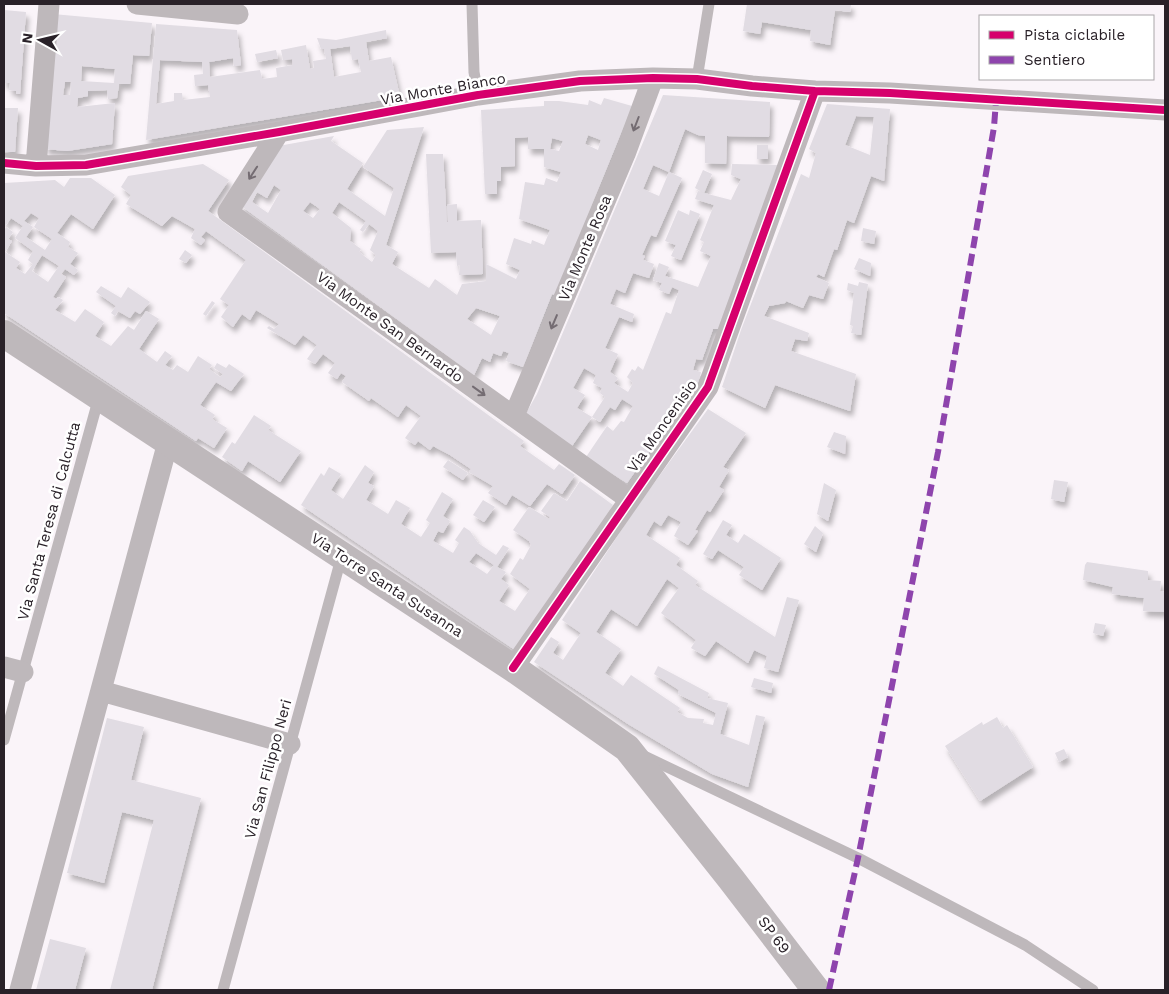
<svg xmlns="http://www.w3.org/2000/svg" width="1169" height="994" font-family="'Work Sans',sans-serif">
	<defs>
		<filter id="shadow"><feDropShadow dx="3" dy="5.5" stdDeviation="2.5" flood-color="#0004"/></filter>
	</defs>
	<rect width="100%" height="100%" fill="#faf4f9"/>
	<path fill="#e1dce3" fill-rule="evenodd" filter="url(#shadow)" d="M 747,4 L 851,4 L 850,12 L 835,10 L 830,45 L 810,41 L 811,30 L 762,22 L 760,34 L 743,31 Z
		M 4,10 L 26,12 L 20,94 L 16,94 L 16,91 L 9,90 L 10,83 L 4,83 Z
		M 53,14 L 152,23 L 149,56 L 133,55 L 130,84 L 119,84 L 117,98 L 108,99 L 107,90 L 88,91 L 88,96 L 78,98 L 77,107 L 115,103 L 112,144 L 67,151 L 45,149 ZM 82,66 L 115,69 L 114,83 L 81,81 ZM 65,82 L 71,82 L 70,95 L 63,95 Z
		M 156,24 L 237,30 L 241,65 L 234,66 L 233,58 L 209,62 L 210,77 L 260,70 L 262,79 L 277,77 L 276,68 L 293,65 L 292,59 L 283,60 L 281,50 L 306,45 L 310,69 L 314,68 L 313,61 L 326,59 L 324,49 L 321,49 L 317,38 L 336,40 L 386,30 L 387,38 L 366,42 L 369,61 L 391,57 L 400,97 L 146,140 ZM 350,46 L 352,60 L 358,59 L 361,72 L 334,77 L 330,49 ZM 160,60 L 202,62 L 203,74 L 194,75 L 195,86 L 208,85 L 210,97 L 183,100 L 182,93 L 174,93 L 174,101 L 156,104 Z
		M 276,50 L 278,58 L 257,62 L 255,54 Z
		M 663,95 L 770,102 L 769,137 L 727,136 L 726,164 L 705,163 L 705,136 L 698,135 L 685,129 L 669,172 L 682,178 L 656,237 L 651,235 L 642,255 L 645,256 L 643,260 L 654,264 L 649,278 L 633,273 L 625,293 L 616,289 L 610,304 L 634,314 L 632,322 L 619,317 L 605,348 L 618,354 L 610,372 L 618,378 L 614,383 L 628,392 L 633,383 L 627,377 L 632,369 L 635,371 L 638,366 L 643,370 L 666,312 L 671,314 L 679,290 L 672,287 L 669,294 L 659,290 L 662,283 L 653,280 L 659,263 L 669,267 L 665,276 L 698,287 L 711,256 L 700,251 L 704,242 L 700,240 L 714,205 L 695,199 L 698,191 L 704,193 L 695,188 L 703,170 L 712,174 L 704,193 L 731,200 L 741,179 L 731,175 L 732,164 L 778,165 L 718,329 L 713,329 L 702,360 L 696,359 L 693,370 L 701,372 L 698,383 L 627,483 L 586,457 L 607,426 L 613,431 L 621,421 L 624,422 L 633,406 L 622,399 L 615,410 L 610,407 L 600,422 L 592,417 L 605,397 L 600,393 L 602,388 L 593,383 L 596,375 L 584,368 L 573,388 L 585,395 L 577,408 L 592,417 L 572,446 L 525,415 L 537,394 ZM 653,165 L 669,172 L 659,196 L 643,189 Z
		M 604,98 L 632,106 L 555,295 L 552,294 L 523,367 L 506,361 L 509,353 L 503,351 L 501,356 L 493,353 L 490,362 L 482,358 L 474,375 L 240,205 L 278,146 L 334,136 L 331,141 L 363,163 L 347,189 L 385,216 L 394,188 L 363,167 L 387,130 L 424,127 L 386,245 L 398,252 L 392,264 L 429,288 L 435,279 L 457,295 L 462,284 L 486,281 L 486,264 L 516,279 L 520,270 L 506,264 L 514,238 L 531,244 L 532,240 L 544,245 L 550,230 L 519,219 L 525,182 L 544,185 L 546,178 L 557,182 L 561,172 L 544,167 L 544,149 L 528,149 L 528,137 L 515,138 L 515,166 L 501,167 L 501,181 L 497,181 L 497,194 L 485,194 L 481,110 L 544,106 L 544,101 L 559,101 L 588,105 L 589,100 L 601,105 ZM 588,135 L 601,140 L 598,150 L 585,144 ZM 552,138 L 563,141 L 559,151 L 550,149 ZM 274,185 L 281,190 L 268,213 L 252,202 L 257,192 L 267,198 ZM 310,202 L 320,209 L 313,218 L 303,211 ZM 339,202 L 366,221 L 360,230 L 363,232 L 369,224 L 378,231 L 370,250 L 376,255 L 372,262 L 359,252 L 361,249 L 350,241 L 351,228 L 332,213 ZM 476,308 L 500,316 L 491,335 L 467,319 Z
		M 827,104 L 890,109 L 884,181 L 871,176 L 854,223 L 847,220 L 837,250 L 834,249 L 824,277 L 818,274 L 816,277 L 829,283 L 823,299 L 809,295 L 803,308 L 786,301 L 785,303 L 769,306 L 764,316 L 809,333 L 807,341 L 795,339 L 791,351 L 856,374 L 850,411 L 775,385 L 765,408 L 722,387 L 741,330 L 801,174 L 809,178 L 816,153 L 809,149 ZM 856,116 L 874,117 L 870,155 L 845,145 Z
		M 5,108 L 18,108 L 15,152 L 4,152 Z
		M 757,145 L 768,145 L 768,159 L 757,159 Z
		M 426,154 L 443,154 L 447,222 L 448,222 L 447,205 L 457,204 L 457,221 L 481,220 L 483,274 L 459,275 L 460,265 L 457,266 L 456,252 L 431,253 Z
		M 203,164 L 229,180 L 208,211 L 524,441 L 520,446 L 554,470 L 559,464 L 575,475 L 562,494 L 547,484 L 530,506 L 512,495 L 506,505 L 488,493 L 493,486 L 469,472 L 471,469 L 450,455 L 433,446 L 430,450 L 418,441 L 415,445 L 405,438 L 421,416 L 406,405 L 398,417 L 371,398 L 369,401 L 342,382 L 346,376 L 341,373 L 337,379 L 328,373 L 335,363 L 323,354 L 315,364 L 307,359 L 317,345 L 303,335 L 295,345 L 267,328 L 269,326 L 274,329 L 279,324 L 256,310 L 250,320 L 242,314 L 233,327 L 221,317 L 229,305 L 220,299 L 246,260 L 206,231 L 201,237 L 205,240 L 201,245 L 191,238 L 195,229 L 172,216 L 162,226 L 126,204 L 131,195 L 121,187 L 128,176 Z
		M 70,178 L 91,178 L 115,195 L 93,229 L 71,214 L 57,233 L 70,242 L 68,247 L 78,253 L 70,264 L 78,270 L 74,275 L 65,269 L 61,274 L 66,277 L 53,297 L 56,299 L 58,297 L 63,300 L 55,310 L 75,322 L 85,309 L 104,322 L 95,336 L 111,346 L 128,326 L 134,330 L 146,311 L 159,319 L 139,349 L 157,362 L 165,351 L 172,356 L 165,365 L 173,370 L 177,365 L 188,372 L 198,356 L 212,365 L 209,369 L 220,377 L 223,374 L 214,368 L 217,363 L 226,368 L 229,364 L 244,374 L 231,391 L 216,382 L 200,405 L 215,415 L 212,419 L 227,428 L 214,448 L 198,438 L 196,441 L 4,313 L 4,231 L 6,227 L 13,232 L 8,239 L 12,241 L 5,252 L 20,262 L 16,268 L 25,274 L 33,264 L 28,260 L 33,251 L 15,238 L 23,226 L 11,218 L 6,225 L 4,224 L 4,183 L 55,180 L 64,187 ZM 31,213 L 39,218 L 34,227 L 52,239 L 45,250 L 26,237 L 33,227 L 24,221 ZM 42,255 L 59,266 L 48,282 L 32,271 Z
		M 678,210 L 689,215 L 690,210 L 700,214 L 681,260 L 671,256 L 676,245 L 665,241 Z
		M 863,228 L 876,231 L 874,244 L 861,241 Z
		M 185,250 L 192,255 L 186,263 L 179,259 Z
		M 859,258 L 871,263 L 870,276 L 854,269 Z
		M 859,282 L 868,284 L 861,335 L 851,333 L 853,326 L 850,325 L 854,293 L 847,290 L 848,283 L 858,286 Z
		M 101,286 L 121,298 L 128,287 L 150,302 L 140,314 L 135,311 L 130,318 L 118,311 L 115,316 L 111,313 L 116,306 L 96,292 Z
		M 212,301 L 215,303 L 206,316 L 203,314 Z
		M 708,409 L 746,433 L 723,467 L 729,470 L 719,487 L 724,490 L 710,512 L 707,510 L 695,530 L 698,531 L 688,545 L 674,536 L 681,522 L 668,515 L 661,526 L 654,521 L 646,535 L 680,558 L 676,565 L 698,581 L 695,585 L 775,637 L 787,597 L 799,600 L 778,672 L 764,668 L 767,656 L 754,650 L 748,663 L 716,641 L 705,656 L 691,648 L 696,640 L 661,613 L 679,588 L 667,579 L 637,626 L 611,609 L 596,632 L 621,649 L 605,673 L 623,686 L 631,675 L 680,708 L 677,712 L 688,718 L 704,719 L 703,723 L 713,725 L 716,713 L 678,694 L 679,690 L 654,674 L 658,666 L 709,693 L 707,698 L 728,703 L 720,734 L 749,745 L 756,715 L 765,717 L 748,787 L 712,774 L 628,724 L 534,662 L 551,637 L 559,642 L 553,653 L 563,660 L 581,633 L 562,620 L 636,508 Z
		M 254,415 L 271,426 L 268,430 L 301,451 L 280,482 L 248,461 L 242,471 L 222,457 L 232,442 L 235,444 Z
		M 834,432 L 846,436 L 845,454 L 827,447 Z
		M 448,460 L 468,473 L 463,480 L 443,467 Z
		M 365,465 L 374,472 L 368,483 L 374,486 L 366,500 L 388,514 L 396,500 L 410,508 L 401,524 L 421,537 L 430,523 L 426,520 L 442,492 L 453,499 L 443,516 L 450,521 L 443,533 L 438,531 L 433,541 L 453,553 L 459,543 L 455,540 L 464,527 L 470,531 L 478,543 L 496,555 L 503,545 L 509,548 L 497,567 L 506,572 L 501,579 L 509,585 L 499,601 L 515,611 L 530,589 L 510,574 L 520,558 L 523,560 L 531,545 L 529,541 L 513,530 L 529,507 L 549,519 L 550,517 L 541,511 L 554,493 L 567,501 L 580,481 L 613,505 L 515,650 L 301,505 L 321,473 L 324,476 L 329,467 L 341,474 L 331,490 L 343,499 ZM 476,553 L 494,565 L 487,574 L 469,562 Z
		M 1054,480 L 1068,482 L 1064,502 L 1051,499 Z
		M 824,483 L 836,490 L 828,521 L 817,514 Z
		M 483,500 L 495,507 L 484,522 L 473,515 Z
		M 723,520 L 732,525 L 726,535 L 738,543 L 744,534 L 781,558 L 762,590 L 739,575 L 744,567 L 718,550 L 712,559 L 703,554 Z
		M 815,526 L 823,533 L 816,552 L 804,544 Z
		M 1087,562 L 1148,571 L 1148,580 L 1161,581 L 1160,591 L 1165,592 L 1165,612 L 1143,611 L 1144,598 L 1112,594 L 1113,587 L 1083,580 L 1085,565 Z
		M 1095,623 L 1106,625 L 1103,636 L 1093,633 Z
		M 754,678 L 773,683 L 771,693 L 751,687 Z
		M 997,717 L 1003,728 L 1007,725 L 1033,767 L 980,801 L 945,746 L 982,722 L 983,725 Z
		M 107,718 L 144,727 L 131,780 L 201,798 L 152,990 L 110,990 L 154,820 L 122,812 L 104,883 L 67,873 Z
		M 1064,749 L 1068,757 L 1059,762 L 1055,753 Z
		M 50,939 L 86,948 L 75,990 L 36,990 Z"/>
	<g fill="none" stroke-linecap="round" stroke-linejoin="round">
		<path stroke="#beb8bb" stroke-width="11" d="M 472,4 L 474,72 L 478,95
			M 697,79 L 709,4
			M 4,740 L 99,397
			M 642,755 L 858,858 L 1025,945 L 1093,990
			M 223,990 L 342,555"/>
		<path stroke="#beb8bb" stroke-width="21" d="M 137,4 L 238,14
			M 279,132 L 228,212 L 629,499
			M 4,163 L 36,166 L 86,165 L 279,132 L 478,95 L 580,81 L 653,78 L 697,79 L 752,86 L 815,91 L 890,93 L 1165,110
			M 36,166 L 49,4
			M 514,416 L 625,154 L 653,78
			M 4,667 L 23,672
			M 513,668 L 708,387 L 815,91
			M 101,691 L 290,744
			M 20,990 L 168,442"/>
		<path stroke="#beb8bb" stroke-width="28" d="M 4,334 L 513,668 L 627,748 L 731,879 L 816,990"/>
		<path stroke="#8e44ad" stroke-width="6" stroke-dasharray="12 6" stroke-linecap="butt" d="M 829,990 L 858,858 L 938,452 L 994,127 L 996,101"/>
		<g stroke="#fff" stroke-width="11">
			<path id="cycleway" d="M 4,163 L 36,166 L 86,165 L 279,132 L 478,95 L 580,81 L 653,78 L 697,79 L 752,86 L 815,91 L 890,93 L 1165,110
				M 513,668 L 708,387 L 815,91"/>
		</g>
		<use href="#cycleway" stroke="#d6006c" stroke-width="8"/>
	</g>
	<defs><path id="oneway-shaft" d="M-6 0H5M1.5-3L5.5 0L1.5 3" fill="none" stroke-width="1.6" stroke-linecap="round" stroke-linejoin="round" transform="scale(1.25)"/></defs>
	<g stroke="#746c72">
		<use href="#oneway-shaft" transform="translate(636 124) rotate(111)"/>
		<use href="#oneway-shaft" transform="translate(253 173) rotate(123)"/>
		<use href="#oneway-shaft" transform="translate(554 322) rotate(113)"/>
		<use href="#oneway-shaft" transform="translate(479 391) rotate(36)"/>
	</g>
	<g text-anchor="middle" dominant-baseline="central" stroke-width="5" stroke-linejoin="round" paint-order="stroke">
		<g font-size="15" fill="#292128" stroke="#fff">
			<text transform="translate(443 89) rotate(-10)">Via Monte Bianco</text>
			<text transform="translate(585 248) rotate(-67)">Via Monte Rosa</text>
			<text transform="translate(390 327) rotate(36)">Via Monte San Bernardo</text>
			<text transform="translate(662 426) rotate(-55)">Via Moncenisio</text>
			<text transform="translate(49 521) rotate(-75)">Via Santa Teresa di Calcutta</text>
			<text transform="translate(387 585) rotate(33)">Via Torre Santa Susanna</text>
			<text transform="translate(268 769) rotate(-75)">Via San Filippo Neri</text>
			<text transform="translate(774 935) rotate(53)">SP 69</text>
		</g>
	</g>
	<rect width="1169" height="994" fill="none" stroke="#292128" stroke-width="10"/>
	<rect x="979" y="15" width="175" height="65" fill="#ffffff" stroke="#a9a6a9"/>
	<rect x="989" y="31" width="25" height="8" fill="#d6006c" stroke="#a9a6a9"/>
	<text x="1024" y="40" font-size="15" fill="#292128">Pista ciclabile</text>
	<rect x="989" y="56" width="25" height="8" fill="#8e44ad" stroke="#a9a6a9"/>
	<text x="1024" y="65" font-size="15" fill="#292128">Sentiero</text>
	<g transform="translate(40 40) rotate(278)" stroke="#ffffff" stroke-width="4" paint-order="stroke">
	<path d="M0-4L9 19L0 12L-9 19Z" fill="#292128"/>
	<text y="-8" font-size="14" font-weight="bold" text-anchor="middle" fill="#292128">N</text>
	</g>
</svg>
